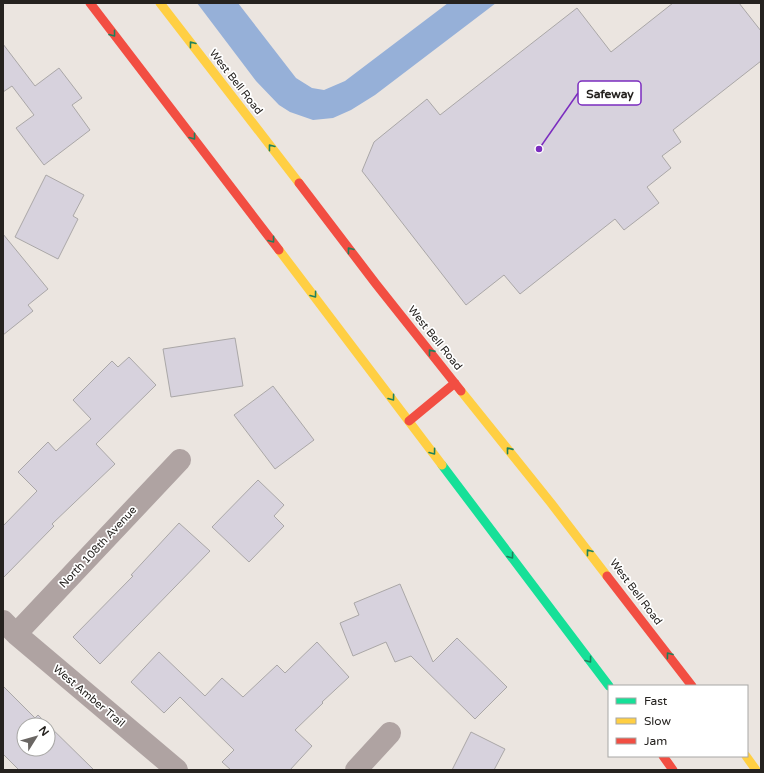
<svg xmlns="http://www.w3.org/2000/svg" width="764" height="773" font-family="'Varela Round',sans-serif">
	<rect width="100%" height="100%" fill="#ebe5e0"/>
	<path fill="#96b0d8" d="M 197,3 L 238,3 L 296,78 L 312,88 L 324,90 L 345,81 L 448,3 L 496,3 L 375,95 L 351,110 L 333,118 L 313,120 L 290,112 L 279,105 L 256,81 Z"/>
	<path fill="#d7d2dd" stroke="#aaa7a7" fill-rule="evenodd" d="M 673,3 L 739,3 L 761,31 L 761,61 L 673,130 L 681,142 L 662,156 L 671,168 L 647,187 L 659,203 L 624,230 L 615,219 L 520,294 L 504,275 L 466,305 L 362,171 L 374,142 L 427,99 L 440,115 L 577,8 L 611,52 Z
		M 3,44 L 35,86 L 59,68 L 82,98 L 72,105 L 90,130 L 44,165 L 16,128 L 34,115 L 12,86 L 3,92 Z
		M 46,175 L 84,195 L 73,216 L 78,219 L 58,259 L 15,237 Z
		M 3,234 L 48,289 L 28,305 L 33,311 L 3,335 Z
		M 235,338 L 243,386 L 171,397 L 163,349 Z
		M 129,357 L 156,385 L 96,444 L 115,464 L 52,524 L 54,526 L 3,578 L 3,526 L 37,491 L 18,472 L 48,442 L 56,451 L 91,419 L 73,400 L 112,361 L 118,367 Z
		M 273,386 L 314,440 L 275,469 L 234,415 Z
		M 258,480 L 284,505 L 274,516 L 284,526 L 249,562 L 212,527 Z
		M 179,523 L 210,551 L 100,664 L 73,637 L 133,576 L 131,575 Z
		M 400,584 L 433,662 L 457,638 L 507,687 L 475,719 L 411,656 L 395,662 L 386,642 L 353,656 L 340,623 L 359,615 L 354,603 Z
		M 317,642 L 349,677 L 322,702 L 323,703 L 295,730 L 312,746 L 290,770 L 231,770 L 222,762 L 234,750 L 180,697 L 164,713 L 131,682 L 159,652 L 205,696 L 222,678 L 243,697 L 277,665 L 285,673 Z
		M 3,686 L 35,718 L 38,715 L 94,770 L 19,770 L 3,754 ZM 24,725 L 48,725 L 48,749 L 24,749 Z
		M 471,732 L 505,749 L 494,770 L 452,770 Z"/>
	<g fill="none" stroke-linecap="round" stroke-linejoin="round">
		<path stroke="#afa3a2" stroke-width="22" d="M 3,621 L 16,634 L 177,770
			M 16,634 L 180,460
			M 356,770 L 390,733"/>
		<path stroke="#16e098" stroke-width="9" d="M 442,465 L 609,686"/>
		<path stroke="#ffcf43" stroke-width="9" d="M 160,3 L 299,183
			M 279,250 L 442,465
			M 461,391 L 551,503 L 607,576
			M 746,756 L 756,770"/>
		<path stroke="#f24e42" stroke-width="9" d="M 90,3 L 279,250
			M 299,183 L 376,284 L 461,391
			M 409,421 L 455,383
			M 607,576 L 692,686
			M 663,756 L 673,770"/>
	</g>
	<defs><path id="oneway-chevron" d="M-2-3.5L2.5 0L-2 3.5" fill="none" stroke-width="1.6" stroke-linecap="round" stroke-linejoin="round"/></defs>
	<g stroke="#1e815c">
		<use href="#oneway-chevron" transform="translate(113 34) rotate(52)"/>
		<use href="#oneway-chevron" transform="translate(192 44) rotate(-128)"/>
		<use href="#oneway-chevron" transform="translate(193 137) rotate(52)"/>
		<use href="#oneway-chevron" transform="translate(271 147) rotate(-128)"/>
		<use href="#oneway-chevron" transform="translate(272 240) rotate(52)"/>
		<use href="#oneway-chevron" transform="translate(350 250) rotate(-128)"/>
		<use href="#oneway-chevron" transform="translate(314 295) rotate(53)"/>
		<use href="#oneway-chevron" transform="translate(431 352) rotate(-129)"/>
		<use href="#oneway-chevron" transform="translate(392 398) rotate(53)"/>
		<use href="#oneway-chevron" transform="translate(509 450) rotate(-129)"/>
		<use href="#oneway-chevron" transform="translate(433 452) rotate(53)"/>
		<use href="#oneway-chevron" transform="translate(589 552) rotate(-128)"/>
		<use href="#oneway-chevron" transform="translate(511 556) rotate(53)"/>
		<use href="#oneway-chevron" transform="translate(669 655) rotate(-127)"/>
		<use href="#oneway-chevron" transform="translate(589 660) rotate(53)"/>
	</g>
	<g text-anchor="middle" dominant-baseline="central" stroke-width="3.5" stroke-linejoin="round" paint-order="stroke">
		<g font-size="11" fill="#25221f" stroke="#fff">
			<text transform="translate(236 82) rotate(52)">West Bell Road</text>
			<text transform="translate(435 338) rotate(51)">West Bell Road</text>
			<text transform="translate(98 547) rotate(-47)">North 108th Avenue</text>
			<text transform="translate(636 592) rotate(53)">West Bell Road</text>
			<text transform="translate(89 696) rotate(40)">West Amber Trail</text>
		</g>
	</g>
	<path fill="none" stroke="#7b2cbf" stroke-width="1.5" d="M539 149L578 93"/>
	<circle fill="#7b2cbf" stroke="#fff" stroke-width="1.5" cx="539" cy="149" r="4"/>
	<rect fill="#fff" stroke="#7b2cbf" stroke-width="1.5" x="578" y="81" width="63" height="24" rx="4"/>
	<g font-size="12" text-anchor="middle" font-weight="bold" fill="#25221f">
		<text x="610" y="98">Safeway</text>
	</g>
	<rect width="764" height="773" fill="none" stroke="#25221f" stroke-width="8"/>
	<rect x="608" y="685" width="140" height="72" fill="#ffffff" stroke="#a8a7a5"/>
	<rect x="616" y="698" width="20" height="6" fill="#16e098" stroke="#a8a7a5"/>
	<text x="644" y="705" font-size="12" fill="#25221f">Fast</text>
	<rect x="616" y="718" width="20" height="6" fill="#ffcf43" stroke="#a8a7a5"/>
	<text x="644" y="725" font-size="12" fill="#25221f">Slow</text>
	<rect x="616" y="738" width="20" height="6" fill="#f24e42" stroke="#a8a7a5"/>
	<text x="644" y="745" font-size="12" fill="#25221f">Jam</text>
	<g transform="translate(36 737) rotate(53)"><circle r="19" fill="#ffffff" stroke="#a8a7a5"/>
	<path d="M0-3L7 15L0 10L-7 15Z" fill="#6a6663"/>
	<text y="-6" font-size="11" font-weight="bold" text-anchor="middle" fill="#25221f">N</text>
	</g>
</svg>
